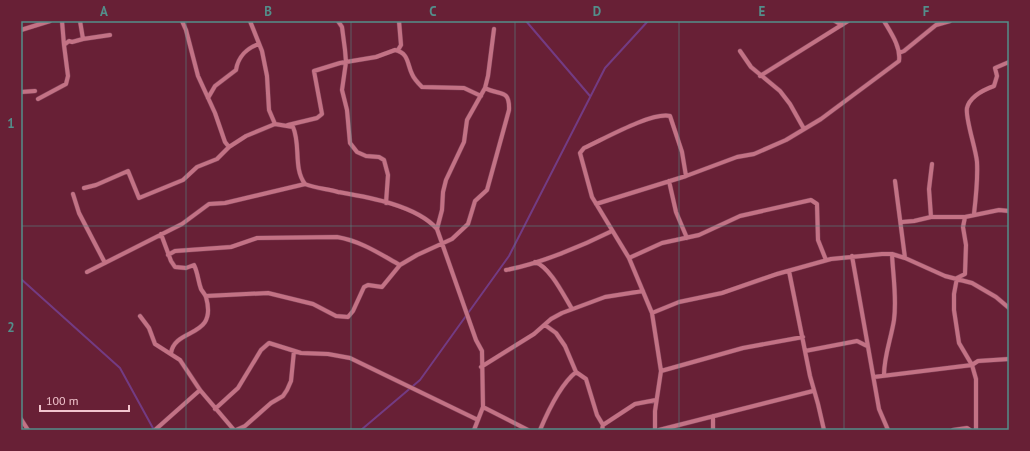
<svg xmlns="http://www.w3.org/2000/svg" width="1030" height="451" font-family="'PT Sans',sans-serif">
	<rect width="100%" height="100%" fill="#682036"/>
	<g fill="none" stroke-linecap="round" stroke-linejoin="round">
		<path stroke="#733b83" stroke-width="2" d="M 526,21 L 590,96
			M 21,279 L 120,368 L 154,430
			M 361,430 L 420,380 L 509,256 L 605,68 L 648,21"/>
		<g stroke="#7f4056" stroke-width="5">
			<path id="street" d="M 62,21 L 64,45
				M 182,21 L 186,30 L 198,76 L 215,113 L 225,142 L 229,147
				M 250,21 L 262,51 L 267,76 L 269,110 L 275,124 L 293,127 C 301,145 293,168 305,184 C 315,188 327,189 338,192 C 367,197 416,205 437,229 L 476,340 L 482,351 L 483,407 L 474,430
				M 338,21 L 342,27 L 345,50 L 346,62 L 342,90 L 347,110 L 350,143 L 357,152 L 366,156 L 379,157 L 384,160 L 388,175 L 386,203
				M 835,21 L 842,25
				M 21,30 L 50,21
				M 83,39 L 110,35
				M 398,50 L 401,45 L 399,21
				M 740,51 L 751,67 L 780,91 L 790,104 L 804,129
				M 899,53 L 904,51 L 936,25 L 950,21
				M 760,76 L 848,21
				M 21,92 L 35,91
				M 208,98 L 215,86 L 236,70 C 238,57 247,48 259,44
				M 38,99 L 66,84 L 68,76 L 64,45 L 69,41 L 72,42 L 83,39 L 80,21
				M 288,125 L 317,118 L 322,114 L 314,71 L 340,63 L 376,57 L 395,50 C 409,53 407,64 412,74 C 414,79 418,83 422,87 L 464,88 L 481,96
				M 669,181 L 676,212 L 687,238
				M 895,181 L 905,258
				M 84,188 L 96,185 L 128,171 L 139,198 L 183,180 L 197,167 L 217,159 L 229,147 L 246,136 L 275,124
				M 73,194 L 79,213 L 105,263
				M 596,204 L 686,176 L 737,157 L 754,154 L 786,140 L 821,119 L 899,61 C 901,47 891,33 884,21
				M 974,214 C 976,197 978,180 977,162 C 976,149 965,118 967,108 C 970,96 983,90 994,86 L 997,76 L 995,68 L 1009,62
				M 931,217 L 929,189 L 932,164
				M 965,217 L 963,227 L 966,245 L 965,274 L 957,278 L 954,294 L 954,310 L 959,343 L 972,365 L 976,379 L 976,430
				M 902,222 L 914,221 L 931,217 L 965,217 L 999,210 L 1009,211
				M 437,229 L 442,210 L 443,192 L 446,180 L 464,142 L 467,120 L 485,88 L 488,76 L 494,29
				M 161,234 L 171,261 L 175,267 L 186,268 L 194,265 C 198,273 198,281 201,289 C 202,291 205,294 206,297 C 218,339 175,327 171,353
				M 168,255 L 175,251 L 231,247 L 257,238 L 337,237 C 361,241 380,254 400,265
				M 852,256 L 879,409 L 888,430
				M 629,258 L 662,243 L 699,235 L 740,216 L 811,200 L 817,204 L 818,240 L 826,260
				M 535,262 C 550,267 564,296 572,309
				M 506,270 C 539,264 582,246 612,231
				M 789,271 L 810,376 L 818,404 L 824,430
				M 87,272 L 182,224 L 209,204 L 225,203 L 305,184
				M 206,296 L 268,293 L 313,304 L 336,316 L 348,317 L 353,311 L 364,287 L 368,285 L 382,287 L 400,265 L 417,255 L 452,239 L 468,224 L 475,201 L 487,190 L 509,110 C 510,88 499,96 485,88
				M 652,313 L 679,302 L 722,293 L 777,274 L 831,259 L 882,254 L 892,254 L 905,258 L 945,276 L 972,283 L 996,297 L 1009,308
				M 140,316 L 149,328 L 155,344 L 180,360 L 200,390 L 234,430
				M 545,325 L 556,333 L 565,346 L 576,372 L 586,379 L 597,415 L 603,425
				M 805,351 L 857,341 L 867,346
				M 481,367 L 534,334 L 551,319 L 562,313 L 605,297 L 643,291
				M 661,371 L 743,348 L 803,337
				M 884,375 C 884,356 891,339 894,320 C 897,298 893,276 892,254
				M 874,377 L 972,365 L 978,361 L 1009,359
				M 483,407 L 528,430
				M 215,409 L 238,388 L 261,350 L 269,343 L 301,353 L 328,354 L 350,358 L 478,420
				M 21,419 L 28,430
				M 155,430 L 200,390
				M 236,430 L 245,426 L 271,403 L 283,396 L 287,390 L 291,381 L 294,351
				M 540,430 C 548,411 560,385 576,372
				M 602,430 L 603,425 L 635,404 L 656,400
				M 655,430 L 655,411 L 661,371 L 652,313 L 629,258 L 592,197 L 580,153 L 584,148 C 604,139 651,112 670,116 L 682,152 L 686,176
				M 659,430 L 813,391
				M 713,430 L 713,416
				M 953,430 L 967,428 L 970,430"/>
		</g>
		<use href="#street" stroke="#c37285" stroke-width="4"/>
	</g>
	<path fill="none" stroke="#538e8b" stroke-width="1" stroke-opacity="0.55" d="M 186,21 L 186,430M 351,21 L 351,430M 515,21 L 515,430M 679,21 L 679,430M 844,21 L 844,430M 21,226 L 1009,226"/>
	<rect width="1030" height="451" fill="none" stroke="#682036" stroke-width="44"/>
	<path d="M40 405v6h89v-6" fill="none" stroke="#f2c5ce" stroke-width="2"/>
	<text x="46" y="405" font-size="12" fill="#f2c5ce" stroke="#682036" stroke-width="3" paint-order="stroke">100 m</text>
	<rect x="22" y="22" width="986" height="407" fill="none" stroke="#538e8b" stroke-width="1.5"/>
	<g font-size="13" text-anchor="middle" font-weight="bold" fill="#538e8b">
		<text x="104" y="16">A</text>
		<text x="268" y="16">B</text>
		<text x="433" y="16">C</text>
		<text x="597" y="16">D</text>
		<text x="762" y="16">E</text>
		<text x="926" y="16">F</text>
		<text x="11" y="128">1</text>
		<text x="11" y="332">2</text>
	</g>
</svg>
